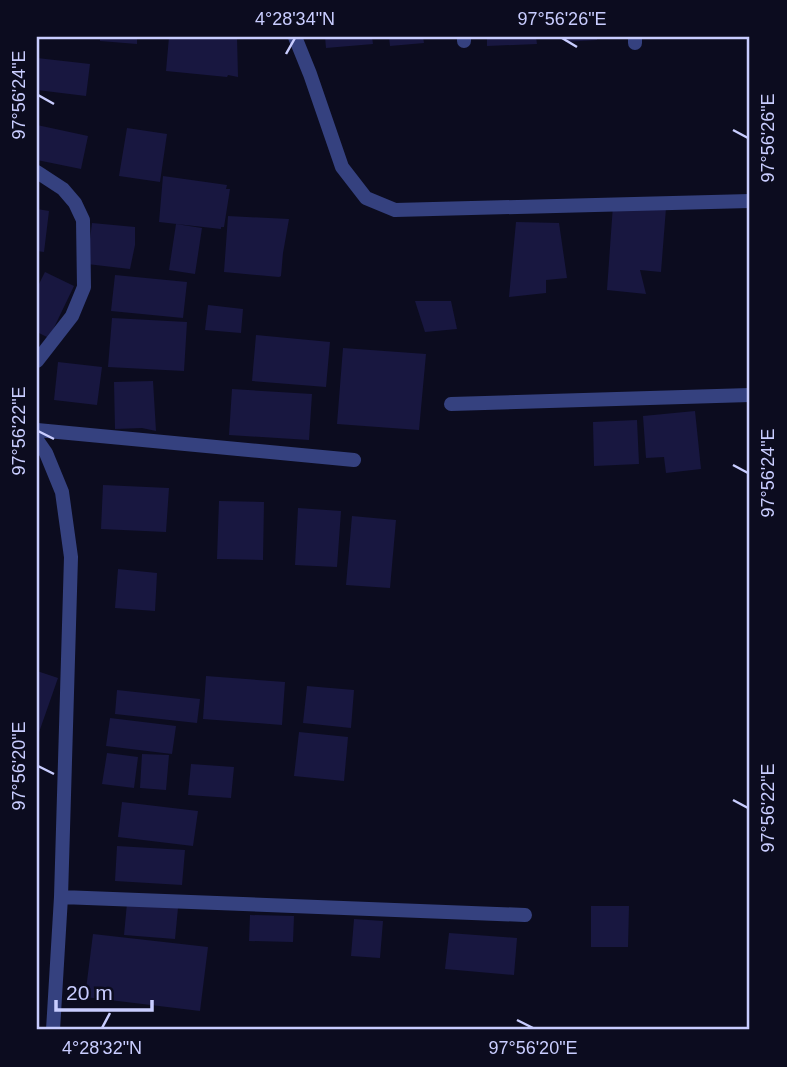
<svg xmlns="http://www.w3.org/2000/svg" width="787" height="1067" font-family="Arial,sans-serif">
	<rect width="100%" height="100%" fill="#0c0c1f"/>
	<path fill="#181740" d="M 100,37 L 137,37 L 137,44 L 100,41 Z
		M 169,37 L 237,37 L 238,77 L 228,75 L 227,77 L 166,71 Z
		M 325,37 L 372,37 L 373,44 L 326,48 Z
		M 389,37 L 423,37 L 424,43 L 390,46 Z
		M 487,37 L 536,37 L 537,44 L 487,46 Z
		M 565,37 L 597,37 L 597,40 L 565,42 Z
		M 37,58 L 90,64 L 86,96 L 37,90 Z
		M 37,125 L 88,136 L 81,169 L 37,160 Z
		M 127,128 L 167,134 L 160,182 L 119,176 Z
		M 163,176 L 227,185 L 226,189 L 230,189 L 224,227 L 221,227 L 221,229 L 159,222 Z
		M 613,205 L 666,208 L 661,272 L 640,270 L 646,294 L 607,290 Z
		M 37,209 L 49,211 L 44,252 L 37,251 Z
		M 228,216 L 289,219 L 283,253 L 281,276 L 279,277 L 224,272 Z
		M 516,222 L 559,223 L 567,278 L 546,280 L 546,293 L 509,297 Z
		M 92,223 L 135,227 L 135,245 L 130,269 L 87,264 Z
		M 176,224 L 202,228 L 195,274 L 169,270 Z
		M 45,272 L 74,286 L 49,338 L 37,332 L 37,288 Z
		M 115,275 L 187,282 L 183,318 L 111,311 Z
		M 415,301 L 451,301 L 457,329 L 425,332 Z
		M 208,305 L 243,309 L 241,333 L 205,330 Z
		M 112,318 L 187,322 L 184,371 L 108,367 Z
		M 256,335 L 330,342 L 326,387 L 252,381 Z
		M 343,348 L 426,354 L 419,430 L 337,424 Z
		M 58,362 L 102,367 L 97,405 L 54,400 Z
		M 153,381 L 156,431 L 142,428 L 115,429 L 114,382 Z
		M 232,389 L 312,394 L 309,440 L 229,435 Z
		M 695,411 L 701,469 L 666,473 L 664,457 L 646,458 L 643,416 Z
		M 637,420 L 639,464 L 594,466 L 593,422 Z
		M 103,485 L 169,488 L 166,532 L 101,529 Z
		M 219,501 L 264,502 L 263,560 L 217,559 Z
		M 298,508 L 341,511 L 337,567 L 295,565 Z
		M 352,516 L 396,520 L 390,588 L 346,585 Z
		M 118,569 L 157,573 L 155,611 L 115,608 Z
		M 37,671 L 58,678 L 37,738 Z
		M 206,676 L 285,682 L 282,725 L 203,719 Z
		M 307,686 L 354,690 L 351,728 L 303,723 Z
		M 117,690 L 200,699 L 197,723 L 115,714 Z
		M 110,718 L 176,726 L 172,754 L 106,746 Z
		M 299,732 L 348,737 L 344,781 L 294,776 Z
		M 107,753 L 138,757 L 134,788 L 102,784 Z
		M 142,754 L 169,755 L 166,790 L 140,788 Z
		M 191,764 L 234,767 L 231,798 L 188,795 Z
		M 122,802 L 198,811 L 193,846 L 118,837 Z
		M 117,846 L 185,850 L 182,885 L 115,881 Z
		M 127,903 L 178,908 L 175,939 L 124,935 Z
		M 591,906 L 629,906 L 628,947 L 591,947 Z
		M 250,915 L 294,916 L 293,942 L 249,941 Z
		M 354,919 L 383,921 L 380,958 L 351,956 Z
		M 449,933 L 517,938 L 514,975 L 445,969 Z
		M 93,934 L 208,947 L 200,1011 L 85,997 Z"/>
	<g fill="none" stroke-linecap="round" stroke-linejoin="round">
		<path stroke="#35417f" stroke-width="14" d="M 295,37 L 310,74 L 342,167 L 366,198 L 395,210 L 750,201
			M 464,37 L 464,41
			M 635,37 L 635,43
			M 37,172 L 63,189 L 75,203 L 83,220 L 84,287 L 72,316 L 37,361
			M 451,404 L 750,395
			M 37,430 L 354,460
			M 37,440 L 46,453 L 62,492 L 71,557 L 61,897 L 53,1030
			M 61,897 L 525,915"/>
	</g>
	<path fill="none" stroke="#c9cdff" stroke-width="2.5" d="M 562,38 L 577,47M 286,54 L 295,38M 38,95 L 54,104M 733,130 L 748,138M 38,431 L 54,439M 733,465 L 748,473M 38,766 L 54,774M 733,800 L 748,808M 517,1020 L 533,1028M 102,1028 L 110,1013"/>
	<rect width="787" height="1067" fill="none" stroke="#0c0c1f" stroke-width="77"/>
	<path d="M56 1000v10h96v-10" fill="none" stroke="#c9cdff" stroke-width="3.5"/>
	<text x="66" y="1000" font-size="21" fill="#c9cdff" stroke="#0c0c1f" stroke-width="5" paint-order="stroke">20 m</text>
	<rect x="38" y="38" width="710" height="990" fill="none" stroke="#c9cdff" stroke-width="2.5"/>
	<g font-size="18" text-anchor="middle" fill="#c9cdff">
		<text x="295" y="25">4°28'34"N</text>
		<text x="562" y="25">97°56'26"E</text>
		<text transform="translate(19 95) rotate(-90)" y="6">97°56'24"E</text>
		<text transform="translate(768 138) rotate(-90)" y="6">97°56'26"E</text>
		<text transform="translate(19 431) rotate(-90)" y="6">97°56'22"E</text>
		<text transform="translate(768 473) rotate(-90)" y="6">97°56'24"E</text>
		<text transform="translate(19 766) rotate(-90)" y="6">97°56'20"E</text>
		<text transform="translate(768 808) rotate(-90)" y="6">97°56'22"E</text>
		<text x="102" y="1054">4°28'32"N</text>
		<text x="533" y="1054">97°56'20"E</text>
	</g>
</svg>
